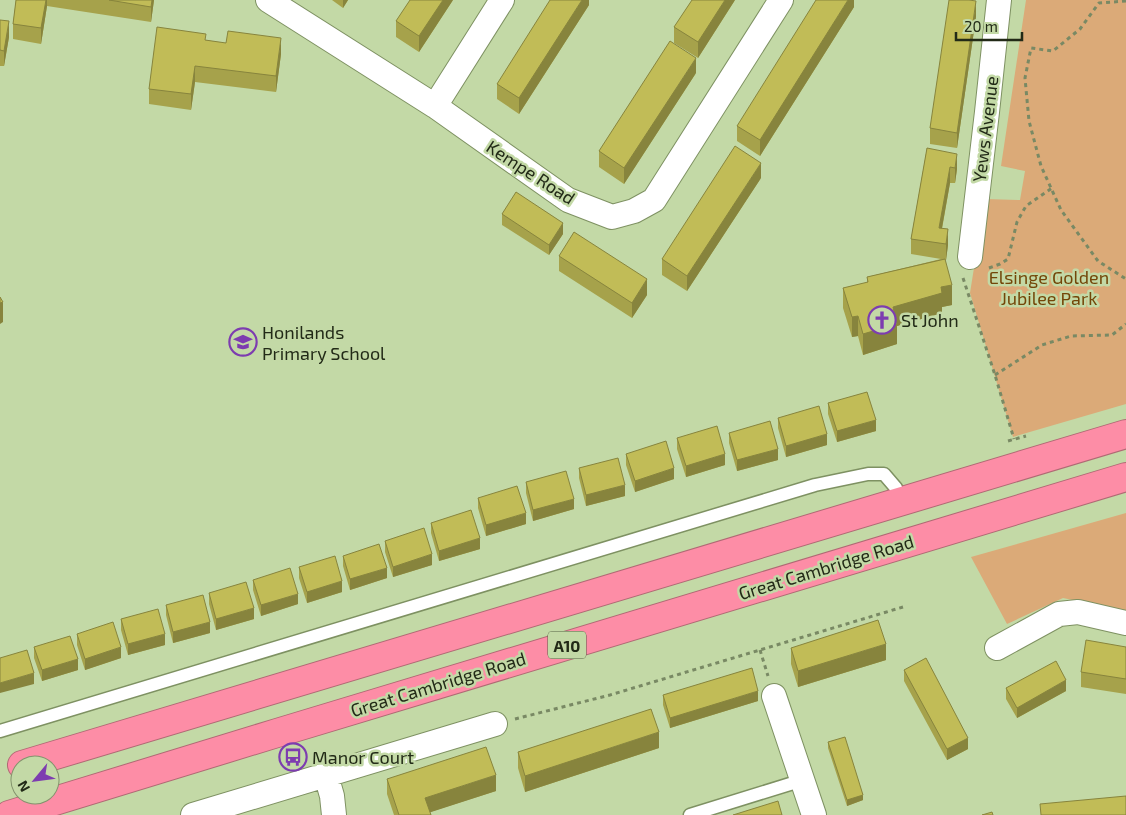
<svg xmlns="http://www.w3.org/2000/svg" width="1126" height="815" font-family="'Exo 2',sans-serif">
	<rect width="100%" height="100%" fill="#c3d9a6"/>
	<path fill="#dbaa78" d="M 1026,0 L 1126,0 L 1126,404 L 1013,437 L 970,293 L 985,199 L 1020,200 L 1025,171 L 1001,166 Z
		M 1126,513 L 1126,611 L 1063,598 L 1007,624 L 971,557 Z"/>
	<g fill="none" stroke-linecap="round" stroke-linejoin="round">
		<g stroke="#7e9162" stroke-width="15">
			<path id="lane" d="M 0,731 L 815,485 L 868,474 L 884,474 L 896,488 L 901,502
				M 690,815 L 803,780"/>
		</g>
		<g stroke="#7e9162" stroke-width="26">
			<path id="street" d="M 268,0 L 435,106 L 568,200 L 612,217 L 634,211 L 654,200 L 781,0
				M 435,106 L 502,0
				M 970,257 L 987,112 L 999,0
				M 997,648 L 1059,614 L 1078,612 L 1126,623
				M 774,696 L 814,815
				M 326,775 L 332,796 L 334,815
				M 193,815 L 495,724"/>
		</g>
		<g stroke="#b06a74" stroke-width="30">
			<path id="highway" d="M 22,765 L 1126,434
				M 9,815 L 277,733 L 1126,477"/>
		</g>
		<path stroke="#798964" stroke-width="3" stroke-dasharray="4 4" stroke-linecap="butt" d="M 1126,1 L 1099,3 L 1080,29 L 1053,51 L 1031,48 L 1025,78 L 1029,121 L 1041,166 L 1061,210 L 1098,261 L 1126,279
			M 989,268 L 1000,264 L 1008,259 L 1017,222 L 1026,206 L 1052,188
			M 963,278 L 995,375 L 1014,439
			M 995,375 L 1042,345 L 1071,336 L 1112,335 L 1126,324
			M 1008,441 L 1026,436
			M 760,650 L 768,676
			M 515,719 L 610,695 L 903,607"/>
		<use href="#lane" stroke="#fff" stroke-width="12"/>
		<use href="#street" stroke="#fff" stroke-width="24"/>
		<use href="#highway" stroke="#fd8da6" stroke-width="28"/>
	</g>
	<path fill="#a6a24b" d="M 16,0 L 154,0 L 151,22 L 47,6 L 41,44 L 13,39 L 13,24 Z
		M 332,0 L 348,0 L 343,8 Z
		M 453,0 L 419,52 L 396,37 L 396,21 Z
		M 589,0 L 589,5 L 519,114 L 497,99 L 497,84 Z
		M 735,0 L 698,58 L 674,43 L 674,27 Z
		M 854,0 L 854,7 L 760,156 L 737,141 L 737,126 Z
		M 976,17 L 957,148 L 930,144 L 930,128 Z
		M 0,20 L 9,37 L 4,66 L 0,66 Z
		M 206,40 L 281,54 L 276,92 L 195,82 L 191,110 L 149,104 L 149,89 Z
		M 696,73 L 624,184 L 599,167 L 599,151 Z
		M 927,148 L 957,169 L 955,183 L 950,183 L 942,229 L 948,245 L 946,260 L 945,260 L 952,305 L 942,307 L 942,313 L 897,326 L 897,344 L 863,355 L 858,336 L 852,337 L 843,308 L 843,288 L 867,283 L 867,277 L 941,259 L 911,254 L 911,239 Z
		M 761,178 L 687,291 L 662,275 L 662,259 Z
		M 502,214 L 563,234 L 549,255 L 502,225 Z
		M 559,256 L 647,295 L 632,318 L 559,271 Z
		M 828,403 L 876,431 L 837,442 L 828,414 Z
		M 778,418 L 827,445 L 786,457 L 778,428 Z
		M 729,433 L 778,460 L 737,471 L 729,443 Z
		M 677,438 L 725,465 L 686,477 L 677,449 Z
		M 626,454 L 674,479 L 635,492 L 626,465 Z
		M 579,468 L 625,496 L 586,506 L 579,478 Z
		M 526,482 L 574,509 L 533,521 L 526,493 Z
		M 478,498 L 526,524 L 486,536 L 478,508 Z
		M 431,523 L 480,549 L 439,561 L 431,533 Z
		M 385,541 L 432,565 L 393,577 L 385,552 Z
		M 343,556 L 387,578 L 350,590 L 343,566 Z
		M 299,567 L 342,592 L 307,603 L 299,578 Z
		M 253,580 L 298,604 L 261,616 L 253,590 Z
		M 209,593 L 254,619 L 216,630 L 209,604 Z
		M 166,605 L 210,633 L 173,643 L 166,615 Z
		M 121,619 L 165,645 L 128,655 L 121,630 Z
		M 77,634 L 121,658 L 85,670 L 77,645 Z
		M 34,647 L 78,670 L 42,681 L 34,658 Z
		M 1126,647 L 1126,694 L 1081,687 L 1081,672 Z
		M 791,648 L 886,660 L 798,687 L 791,664 Z
		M 904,670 L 968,749 L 947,760 L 904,681 Z
		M 1006,688 L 1066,691 L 1017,718 L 1006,699 Z
		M 663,695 L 758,701 L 670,728 L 663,705 Z
		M 828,742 L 863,800 L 847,806 L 828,748 Z
		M 659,748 L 525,792 L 518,768 L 518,752 Z
		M 387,779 L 496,791 L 430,812 L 431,815 L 394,815 L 387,794 Z"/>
	<path fill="#87843d" d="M 46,0 L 47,0 L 47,6 L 41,44 L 41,28 Z
		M 152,0 L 154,0 L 151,22 L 151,7 Z
		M 343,0 L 348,0 L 343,8 Z
		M 443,0 L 453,0 L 419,52 L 419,36 Z
		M 582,0 L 589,0 L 589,5 L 519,114 L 519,98 Z
		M 725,0 L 735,0 L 698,58 L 698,42 Z
		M 848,0 L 854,0 L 854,7 L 760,156 L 760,140 Z
		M 976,1 L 976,17 L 957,148 L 957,133 Z
		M 9,21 L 9,37 L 4,66 L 4,51 Z
		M 281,38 L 281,54 L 276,92 L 276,76 Z
		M 696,58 L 696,73 L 624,184 L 624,168 Z
		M 195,66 L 195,82 L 191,110 L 191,94 Z
		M 957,154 L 957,169 L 955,183 L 955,168 Z
		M 761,163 L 761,178 L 687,291 L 687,276 Z
		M 950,167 L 950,183 L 939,244 L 939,228 Z
		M 563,223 L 563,234 L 549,255 L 549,245 Z
		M 948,229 L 948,245 L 946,260 L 946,244 Z
		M 647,279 L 647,295 L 632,318 L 632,303 Z
		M 952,285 L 952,305 L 942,307 L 942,313 L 897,326 L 897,344 L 863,355 L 863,334 L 893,307 L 941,287 Z
		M 3,302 L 3,322 L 0,324 L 0,303 Z
		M 858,316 L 858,336 L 852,337 L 852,317 Z
		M 876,420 L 876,431 L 837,442 L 837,431 Z
		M 827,434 L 827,445 L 786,457 L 786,446 Z
		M 778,449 L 778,460 L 737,471 L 737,460 Z
		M 725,454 L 725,465 L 686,477 L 686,466 Z
		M 674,468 L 674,479 L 635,492 L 635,481 Z
		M 625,485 L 625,496 L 586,506 L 586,495 Z
		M 574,499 L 574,509 L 533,521 L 533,510 Z
		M 526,513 L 526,524 L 486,536 L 486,525 Z
		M 480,538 L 480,549 L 439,561 L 439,551 Z
		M 432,554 L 432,565 L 393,577 L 393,567 Z
		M 387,568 L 387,578 L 350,590 L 350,579 Z
		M 342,581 L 342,592 L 307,603 L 307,592 Z
		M 298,594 L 298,604 L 261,616 L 261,605 Z
		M 254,608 L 254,619 L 216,630 L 216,619 Z
		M 210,622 L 210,633 L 173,643 L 173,632 Z
		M 165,634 L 165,645 L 128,655 L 128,644 Z
		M 886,644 L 886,660 L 798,687 L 798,671 Z
		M 121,647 L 121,658 L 85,670 L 85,659 Z
		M 78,659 L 78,670 L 42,681 L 42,670 Z
		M 34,673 L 34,684 L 0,693 L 0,683 Z
		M 1066,680 L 1066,691 L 1017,718 L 1017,708 Z
		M 758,691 L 758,701 L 670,728 L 670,718 Z
		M 659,732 L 659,748 L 525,792 L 525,776 Z
		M 968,738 L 968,749 L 947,760 L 947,749 Z
		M 496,775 L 496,791 L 425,814 L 425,798 Z
		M 863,795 L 863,800 L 847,806 L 847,800 Z"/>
	<path fill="#c1bc57" stroke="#87843d" d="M 16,0 L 46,0 L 41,28 L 13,24 Z
		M 109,0 L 152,0 L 151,7 Z
		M 410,0 L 443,0 L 419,36 L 396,21 Z
		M 550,0 L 582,0 L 519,98 L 497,84 Z
		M 692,0 L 725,0 L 698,42 L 674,27 Z
		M 816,0 L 848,0 L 760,140 L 737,126 Z
		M 949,0 L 969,0 L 976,1 L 957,133 L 930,128 Z
		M 0,20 L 9,21 L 4,51 L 0,50 Z
		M 157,27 L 206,34 L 205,40 L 226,43 L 228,31 L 281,38 L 276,76 L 195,66 L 191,94 L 149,89 Z
		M 670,41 L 696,58 L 624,168 L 599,151 Z
		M 735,146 L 761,163 L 687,276 L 662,259 Z
		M 927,148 L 957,154 L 955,168 L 950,167 L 939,228 L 948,229 L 946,244 L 911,239 Z
		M 516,192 L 563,223 L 549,245 L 502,214 Z
		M 574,232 L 647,279 L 632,303 L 559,256 Z
		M 945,259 L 952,285 L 941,287 L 942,293 L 893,307 L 897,324 L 863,334 L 858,316 L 852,317 L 843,288 L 868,282 L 867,277 Z
		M 0,297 L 3,302 L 0,303 Z
		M 867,392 L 876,420 L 837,431 L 828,403 Z
		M 819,406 L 827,434 L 786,446 L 778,418 Z
		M 770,421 L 778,449 L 737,460 L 729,433 Z
		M 717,426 L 725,454 L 686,466 L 677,438 Z
		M 666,441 L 674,468 L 635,481 L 626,454 Z
		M 618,458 L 625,485 L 586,495 L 579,468 Z
		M 566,471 L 574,499 L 533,510 L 526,482 Z
		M 517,486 L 526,513 L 486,525 L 478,498 Z
		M 471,510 L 480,538 L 439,551 L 431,523 Z
		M 424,528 L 432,554 L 393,567 L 385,541 Z
		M 379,544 L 387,568 L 350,579 L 343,556 Z
		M 335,556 L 342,581 L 307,592 L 299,567 Z
		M 290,568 L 298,594 L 261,605 L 253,580 Z
		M 246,582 L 254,608 L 216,619 L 209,593 Z
		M 203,595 L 210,622 L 173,632 L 166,605 Z
		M 158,609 L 165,634 L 128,644 L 121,619 Z
		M 878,620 L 886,644 L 798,671 L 791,648 Z
		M 113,622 L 121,647 L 85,659 L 77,634 Z
		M 70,636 L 78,659 L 42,670 L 34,647 Z
		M 1086,640 L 1126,647 L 1126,679 L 1081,672 Z
		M 27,650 L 34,673 L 0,683 L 0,658 Z
		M 926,658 L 968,738 L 947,749 L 904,670 Z
		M 1056,661 L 1066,680 L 1017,708 L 1006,688 Z
		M 752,668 L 758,691 L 670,718 L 663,695 Z
		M 651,709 L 659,732 L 525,776 L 518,752 Z
		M 845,737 L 863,795 L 847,800 L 828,742 Z
		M 486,747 L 496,775 L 425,798 L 431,815 L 399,815 L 387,779 Z
		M 1126,796 L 1126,815 L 1041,815 L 1040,804 Z
		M 778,801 L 782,815 L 733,815 Z
		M 992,812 L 993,815 L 982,815 Z"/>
	<defs>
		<g id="church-ring" transform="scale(1.4375)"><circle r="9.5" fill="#c3d9a6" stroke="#7d3cb0" stroke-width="1.5"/><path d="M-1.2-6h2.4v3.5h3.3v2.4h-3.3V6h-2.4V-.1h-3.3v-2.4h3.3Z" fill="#7d3cb0"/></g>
		<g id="school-ring" transform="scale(1.4375)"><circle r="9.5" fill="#c3d9a6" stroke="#7d3cb0" stroke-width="1.5"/><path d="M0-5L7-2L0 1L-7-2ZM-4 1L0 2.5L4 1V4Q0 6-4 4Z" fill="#7d3cb0"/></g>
		<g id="bus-ring" transform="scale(1.4375)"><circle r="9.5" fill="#c3d9a6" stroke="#7d3cb0" stroke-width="1.5"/><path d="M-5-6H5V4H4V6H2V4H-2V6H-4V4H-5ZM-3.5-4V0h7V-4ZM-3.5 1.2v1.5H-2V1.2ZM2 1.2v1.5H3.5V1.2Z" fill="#7d3cb0"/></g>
	</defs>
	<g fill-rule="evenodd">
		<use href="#church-ring" x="882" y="320"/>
		<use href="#school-ring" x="243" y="342"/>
		<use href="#bus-ring" x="293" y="757"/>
	</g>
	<g text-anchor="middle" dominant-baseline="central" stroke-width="5" stroke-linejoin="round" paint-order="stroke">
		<rect fill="#c3d9a6" stroke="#525e42" stroke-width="1" x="548" y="631.5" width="38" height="27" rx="4"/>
		<g font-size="16" font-weight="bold" fill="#222a17">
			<text x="567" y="645">A10</text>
		</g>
		<g font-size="18" fill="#222a17" stroke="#c3d9a6">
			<text transform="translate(985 129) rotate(-83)">Yews Avenue</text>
			<text transform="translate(531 172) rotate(33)">Kempe Road</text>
			<text transform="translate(826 567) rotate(-17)">Great Cambridge Road</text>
			<text transform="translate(438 684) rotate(-17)">Great Cambridge Road</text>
		</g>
		<g font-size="18" fill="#734608" stroke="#c3d9a6">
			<text x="1049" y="277">Elsinge Golden<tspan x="1049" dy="21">Jubilee Park</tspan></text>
		</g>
		<g font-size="18" fill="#222a17" stroke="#c3d9a6" text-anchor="start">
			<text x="901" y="320">St John</text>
			<text x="262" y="332">Honilands<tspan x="262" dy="21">Primary School</tspan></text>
			<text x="312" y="757">Manor Court</text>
		</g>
	</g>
	<g transform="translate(35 780) rotate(241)"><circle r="24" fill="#c3d9a6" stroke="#83936d"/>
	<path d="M0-4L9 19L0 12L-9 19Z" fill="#7d3cb0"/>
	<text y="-8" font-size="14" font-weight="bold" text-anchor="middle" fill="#222a17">N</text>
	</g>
	<path d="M956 32v8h66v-8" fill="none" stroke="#222a17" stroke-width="2.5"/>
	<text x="964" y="32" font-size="15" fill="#222a17" stroke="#c3d9a6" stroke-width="4" paint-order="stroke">20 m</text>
</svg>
